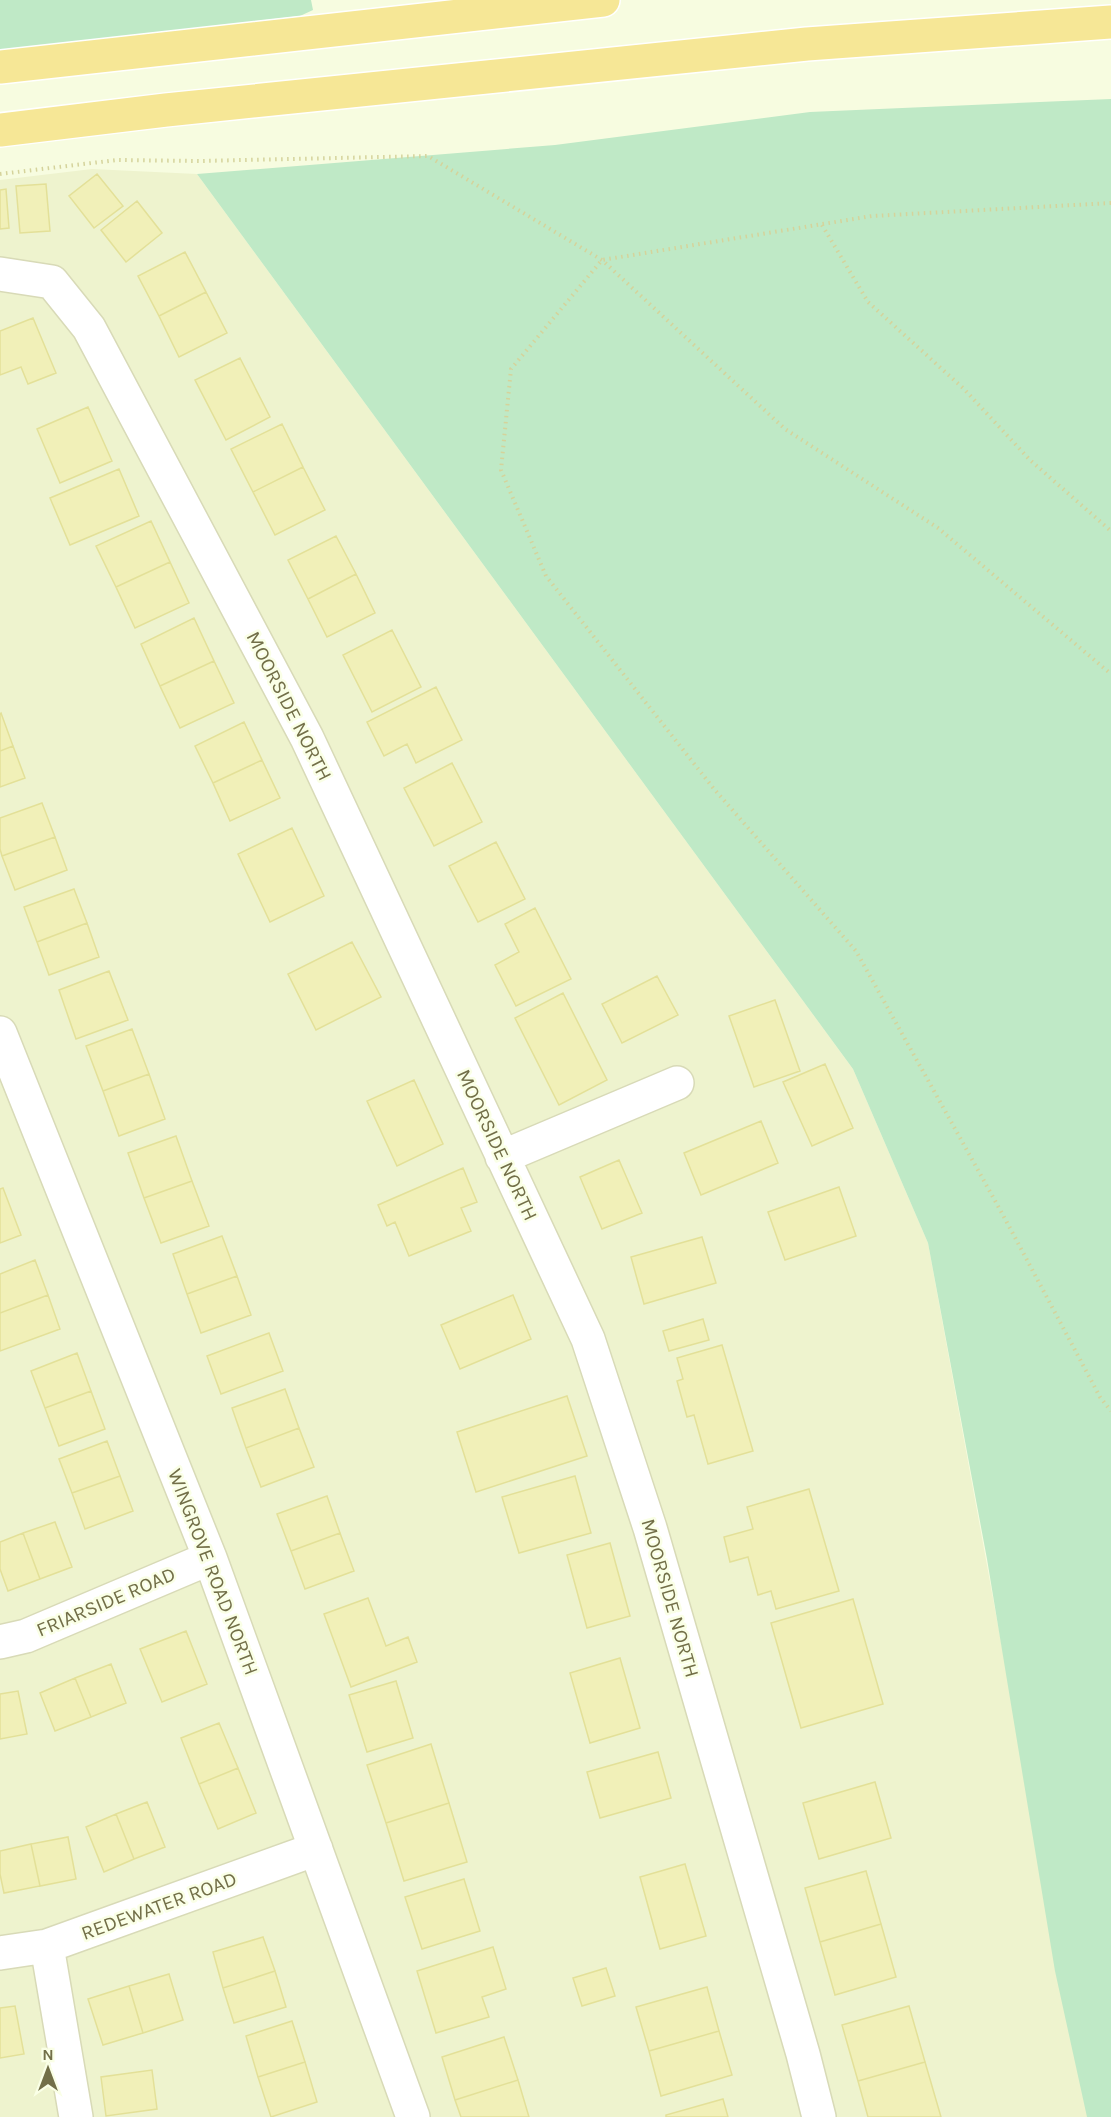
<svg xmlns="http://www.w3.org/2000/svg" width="1111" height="2117" font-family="Karla,sans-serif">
	<rect width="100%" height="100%" fill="#f7fce0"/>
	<path fill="#eef3ce" d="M 92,169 L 197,174 L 853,1069 L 928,1243 L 1088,2117 L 0,2117 L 0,180 Z"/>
	<path fill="#bfe9c6" d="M 0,0 L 311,0 L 313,10 L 300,16 L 0,51 Z
		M 1111,99 L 1111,2117 L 1087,2117 L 1055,1971 L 987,1559 L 928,1243 L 853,1069 L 197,174 L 555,145 L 810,112 Z"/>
	<path fill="#f1f0b8" stroke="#e3e098" stroke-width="1.5" d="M 97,174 L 123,206 L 94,228 L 69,196 Z
		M 46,184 L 50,231 L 20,233 L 16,186 Z
		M 6,189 L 9,228 L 0,229 L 0,190 Z
		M 137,201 L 162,233 L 126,262 L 101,230 Z
		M 185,252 L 206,292 L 159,316 L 138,276 Z
		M 206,292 L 227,333 L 179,357 L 159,316 Z
		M 33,318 L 56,373 L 28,384 L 21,367 L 0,375 L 0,331 Z
		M 240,358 L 270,417 L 226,440 L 195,380 Z
		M 88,407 L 112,461 L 60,483 L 37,429 Z
		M 282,424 L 303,467 L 253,492 L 231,449 Z
		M 303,467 L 325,510 L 275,535 L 253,492 Z
		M 119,469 L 139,516 L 70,545 L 50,498 Z
		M 151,521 L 170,562 L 116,587 L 96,546 Z
		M 336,536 L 356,574 L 308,599 L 288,560 Z
		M 170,562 L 189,603 L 135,628 L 116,587 Z
		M 356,574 L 375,613 L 327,637 L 308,599 Z
		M 194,618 L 214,661 L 160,686 L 141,644 Z
		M 392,630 L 421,687 L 372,712 L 343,655 Z
		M 214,661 L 234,703 L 180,728 L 160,686 Z
		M 436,687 L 462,740 L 416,763 L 407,744 L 384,756 L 367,722 Z
		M 1,713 L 13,746 L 0,751 L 0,714 Z
		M 244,722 L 262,760 L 213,783 L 195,746 Z
		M 13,746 L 25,778 L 0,787 L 0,751 Z
		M 262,760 L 280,798 L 230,821 L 213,783 Z
		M 452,763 L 482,822 L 434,846 L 404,788 Z
		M 42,803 L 55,837 L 2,856 L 0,849 L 0,818 Z
		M 292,828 L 324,896 L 270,922 L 238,854 Z
		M 55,837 L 67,870 L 15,890 L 2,856 Z
		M 496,842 L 525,899 L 478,922 L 449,866 Z
		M 74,889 L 87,923 L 37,942 L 24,907 Z
		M 535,908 L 571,979 L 516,1006 L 495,965 L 519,952 L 505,924 Z
		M 87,923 L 99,957 L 49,975 L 37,942 Z
		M 352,942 L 381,997 L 316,1030 L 288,974 Z
		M 109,971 L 128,1020 L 76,1039 L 59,990 Z
		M 657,976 L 678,1015 L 622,1043 L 602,1004 Z
		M 563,993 L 607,1080 L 559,1105 L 515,1018 Z
		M 775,1000 L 800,1071 L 754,1087 L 729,1016 Z
		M 132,1029 L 149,1074 L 103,1091 L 86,1046 Z
		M 825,1064 L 853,1128 L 812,1146 L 783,1082 Z
		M 149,1074 L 165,1119 L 119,1136 L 103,1091 Z
		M 414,1080 L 443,1144 L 397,1166 L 367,1101 Z
		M 761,1121 L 778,1163 L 701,1195 L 684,1153 Z
		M 176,1136 L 192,1181 L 144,1198 L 128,1153 Z
		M 619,1160 L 642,1213 L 602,1229 L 580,1177 Z
		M 463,1168 L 477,1202 L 461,1208 L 471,1231 L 409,1256 L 395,1222 L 387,1226 L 378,1205 Z
		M 192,1181 L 209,1226 L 161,1243 L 144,1198 Z
		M 839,1187 L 856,1236 L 785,1260 L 768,1212 Z
		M 3,1188 L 21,1235 L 0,1243 L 0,1189 Z
		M 222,1236 L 237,1276 L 187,1294 L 173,1254 Z
		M 702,1237 L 716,1283 L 644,1304 L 631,1257 Z
		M 35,1260 L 48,1295 L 0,1313 L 0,1274 Z
		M 237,1276 L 251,1315 L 201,1333 L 187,1294 Z
		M 48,1295 L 60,1329 L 0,1351 L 0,1313 Z
		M 513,1295 L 531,1339 L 460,1369 L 441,1325 Z
		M 703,1319 L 709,1340 L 669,1351 L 663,1331 Z
		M 269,1333 L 283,1371 L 221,1394 L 207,1356 Z
		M 722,1345 L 753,1451 L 708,1464 L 694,1415 L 687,1417 L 677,1381 L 683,1379 L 677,1358 Z
		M 77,1353 L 91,1391 L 45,1408 L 31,1371 Z
		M 285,1389 L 299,1428 L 246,1448 L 232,1408 Z
		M 91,1391 L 105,1429 L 59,1446 L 45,1408 Z
		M 567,1396 L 587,1456 L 476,1492 L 457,1432 Z
		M 299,1428 L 314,1467 L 261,1487 L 246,1448 Z
		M 107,1441 L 120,1476 L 72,1493 L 59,1459 Z
		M 120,1476 L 133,1511 L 85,1529 L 72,1493 Z
		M 575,1476 L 591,1533 L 519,1553 L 502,1497 Z
		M 809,1489 L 839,1591 L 776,1609 L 771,1591 L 758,1595 L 748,1557 L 730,1562 L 724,1537 L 753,1529 L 747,1507 Z
		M 327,1496 L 340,1533 L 291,1551 L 277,1514 Z
		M 55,1522 L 72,1567 L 40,1579 L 23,1533 Z
		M 23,1533 L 40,1579 L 8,1591 L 0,1569 L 0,1542 Z
		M 340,1533 L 354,1571 L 305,1589 L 291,1551 Z
		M 610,1543 L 630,1616 L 587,1628 L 567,1555 Z
		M 368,1598 L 386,1646 L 408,1637 L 417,1662 L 351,1687 L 324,1614 Z
		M 853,1599 L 883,1704 L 801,1728 L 771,1623 Z
		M 186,1631 L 207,1684 L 162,1702 L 140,1649 Z
		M 620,1658 L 640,1728 L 590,1743 L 570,1673 Z
		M 111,1664 L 126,1703 L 91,1717 L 75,1678 Z
		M 75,1678 L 91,1717 L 55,1731 L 40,1693 Z
		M 396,1681 L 413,1738 L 367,1752 L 349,1695 Z
		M 18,1691 L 27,1734 L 0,1739 L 0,1694 Z
		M 219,1723 L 238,1768 L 199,1784 L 181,1738 Z
		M 431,1744 L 449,1803 L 386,1823 L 367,1765 Z
		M 658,1752 L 671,1798 L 600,1818 L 587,1772 Z
		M 238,1768 L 256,1813 L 218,1829 L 199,1784 Z
		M 875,1782 L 891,1838 L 819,1859 L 803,1803 Z
		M 147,1802 L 165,1847 L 134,1859 L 116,1814 Z
		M 449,1803 L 467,1862 L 404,1881 L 386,1823 Z
		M 116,1814 L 134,1859 L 104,1872 L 86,1827 Z
		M 68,1837 L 76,1879 L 40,1886 L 31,1844 Z
		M 31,1844 L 40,1886 L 4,1893 L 0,1874 L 0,1851 Z
		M 685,1864 L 706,1936 L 660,1949 L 640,1877 Z
		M 866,1871 L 881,1924 L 820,1942 L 805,1888 Z
		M 464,1879 L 480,1931 L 422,1949 L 405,1897 Z
		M 881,1924 L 896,1977 L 835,1995 L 820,1942 Z
		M 263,1937 L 275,1971 L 223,1988 L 213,1952 Z
		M 493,1947 L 506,1989 L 482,1997 L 489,2017 L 436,2033 L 417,1971 Z
		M 606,1968 L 615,1996 L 582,2006 L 573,1978 Z
		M 275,1971 L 286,2007 L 234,2023 L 223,1988 Z
		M 169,1974 L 183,2020 L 143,2033 L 129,1986 Z
		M 129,1986 L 143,2033 L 103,2045 L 88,1999 Z
		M 707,1987 L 719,2031 L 649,2051 L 636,2007 Z
		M 15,2006 L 24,2054 L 0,2058 L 0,2008 Z
		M 909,2006 L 925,2062 L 858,2081 L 842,2025 Z
		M 292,2021 L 305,2062 L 258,2077 L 246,2036 Z
		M 719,2031 L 732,2075 L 661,2096 L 649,2051 Z
		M 504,2037 L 518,2080 L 455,2100 L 442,2057 Z
		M 305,2062 L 317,2102 L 271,2117 L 258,2077 Z
		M 925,2062 L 941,2117 L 868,2117 L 858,2081 Z
		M 152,2070 L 157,2109 L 106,2116 L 101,2077 Z
		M 518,2080 L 529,2117 L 461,2117 L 455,2100 Z
		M 723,2099 L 728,2117 L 666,2117 L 666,2115 Z"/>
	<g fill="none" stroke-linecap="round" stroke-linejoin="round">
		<g stroke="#d8dab7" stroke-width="36">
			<path id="minor" d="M 0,274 L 52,282 L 89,328 L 307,738 L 588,1339 L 650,1528 L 803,2054 L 819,2117
				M 0,1033 L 210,1558 L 413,2117
				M 502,1157 L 677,1083
				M 0,1642 L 26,1636 L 210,1558
				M 47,1946 L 76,2117
				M 0,1953 L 47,1946 L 316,1849"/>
		</g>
		<g stroke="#fff" stroke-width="36">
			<path id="highway" d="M 0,67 L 603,0
				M 0,130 L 166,110 L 807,44 L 1111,22"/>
		</g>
		<path stroke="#d5d39b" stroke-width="4" stroke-dasharray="1.5 4.5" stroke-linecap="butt" d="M 0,174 L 117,160 L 199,161 L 428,156 L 602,260 L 785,429 L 938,528 L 1111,674
			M 1111,203 L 872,216 L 602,260 L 511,369 L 501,470 L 546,576 L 714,789 L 856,951 L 1003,1215 L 1100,1397 L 1111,1411
			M 822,225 L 868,302 L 964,389 L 1030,460 L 1111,531"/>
		<use href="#minor" stroke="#fff" stroke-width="33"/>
		<use href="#highway" stroke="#f6e796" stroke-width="33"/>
	</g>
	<g text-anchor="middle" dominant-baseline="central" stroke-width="5" stroke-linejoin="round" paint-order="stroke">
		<g font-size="20" fill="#726f48" stroke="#faffe6">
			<text transform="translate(289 706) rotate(63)">MOORSIDE NORTH</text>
			<text transform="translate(497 1145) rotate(65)">MOORSIDE NORTH</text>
			<text transform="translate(213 1572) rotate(69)">WINGROVE ROAD NORTH</text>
			<text transform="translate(670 1598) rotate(74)">MOORSIDE NORTH</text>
			<text transform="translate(106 1602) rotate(-23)">FRIARSIDE ROAD</text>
			<text transform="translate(159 1906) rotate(-20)">REDEWATER ROAD</text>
		</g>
	</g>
	<g transform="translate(48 2069)" stroke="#faffe6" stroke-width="4.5" paint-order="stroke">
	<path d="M0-4.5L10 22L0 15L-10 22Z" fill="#726f48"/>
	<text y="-9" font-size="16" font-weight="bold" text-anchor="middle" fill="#726f48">N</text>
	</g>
</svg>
